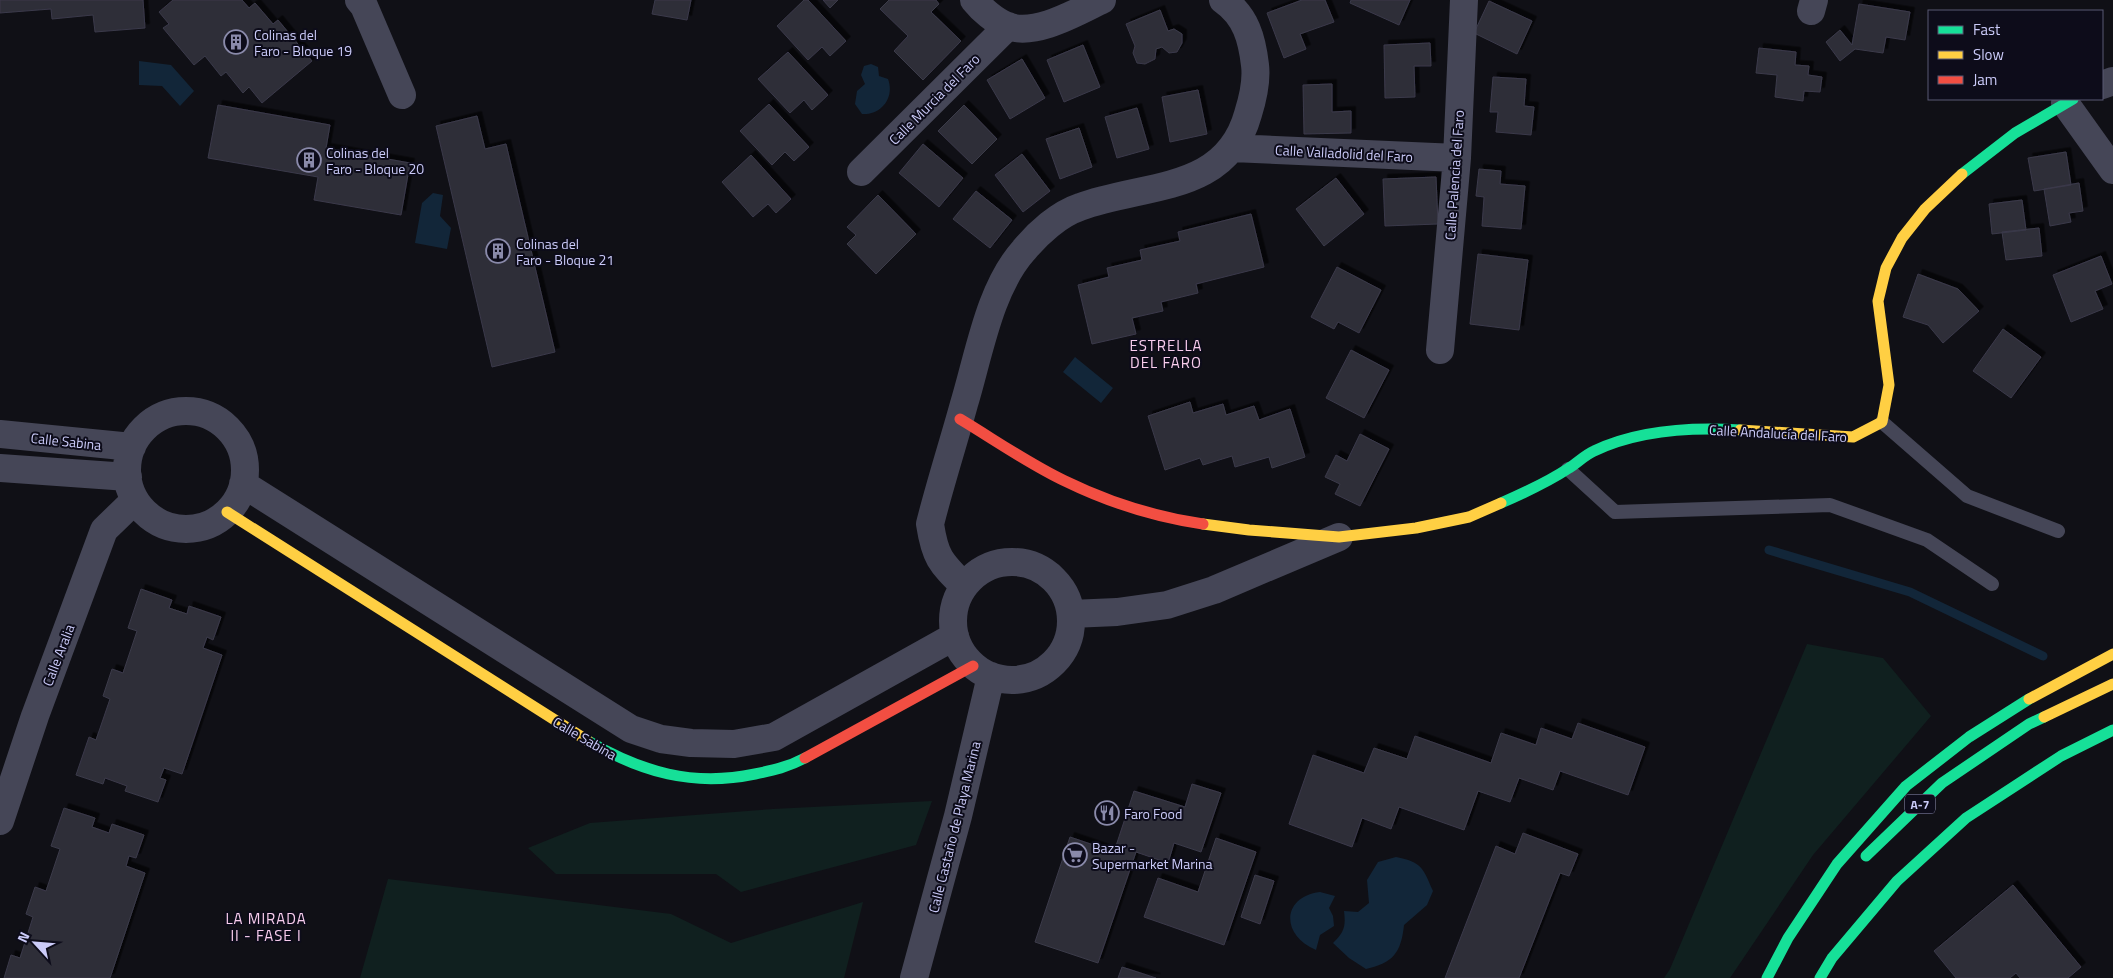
<svg xmlns="http://www.w3.org/2000/svg" width="2113" height="978" font-family="'Titillium Web',sans-serif">
	<defs>
		<filter id="shadow"><feDropShadow dx="4.5" dy="-4.5" stdDeviation="0" flood-color="#0009"/></filter>
	</defs>
	<rect width="100%" height="100%" fill="#101016"/>
	<path fill="#10201f" d="M 1807,644 L 1883,658 L 1931,716 L 1813,855 L 1730,978 L 1664,978 L 1670,969 Z
		M 932,801 L 916,845 L 741,892 L 716,874 L 556,874 L 528,848 L 590,823 L 773,809 Z
		M 388,879 L 671,914 L 731,943 L 863,902 L 844,978 L 360,978 Z"/>
	<path fill="#122639" d="M 139,61 L 171,65 L 194,91 L 180,106 L 162,86 L 139,85 Z
		M 871,64 L 878,67 L 879,76 L 888,79 C 895,98 881,115 862,114 L 855,104 L 857,91 L 865,84 L 861,75 L 864,66 Z
		M 433,193 L 443,195 L 440,216 L 451,228 L 447,249 L 415,243 L 422,203 Z
		M 1075,357 L 1113,388 L 1101,403 L 1063,372 Z
		M 1396,857 C 1422,862 1423,868 1433,891 L 1427,905 L 1404,925 C 1401,953 1393,963 1366,969 L 1349,958 L 1333,943 C 1344,932 1346,927 1344,911 L 1358,912 L 1369,903 L 1367,880 L 1378,862 Z
		M 1320,892 L 1335,896 L 1329,908 L 1333,916 L 1334,926 L 1320,935 L 1316,950 C 1281,936 1281,897 1320,892 Z"/>
	<g fill="none" stroke-linecap="round" stroke-linejoin="round">
		<path stroke="#122639" stroke-width="9" d="M 1769,550 L 1910,592 L 2043,656"/>
	</g>
	<path fill="#2e2d39" stroke="#3b3a4a" filter="url(#shadow)" d="M 0,0 L 143,0 L 145,28 L 95,32 L 93,15 L 52,19 L 51,9 L 0,13 Z
		M 173,0 L 242,0 L 249,8 L 255,3 L 273,24 L 278,20 L 312,61 L 262,103 L 249,87 L 243,93 L 226,72 L 221,76 L 205,56 L 194,65 L 163,28 L 169,24 L 159,12 Z
		M 655,0 L 691,0 L 687,20 L 652,14 Z
		M 804,0 L 808,0 L 846,41 L 830,56 L 822,47 L 808,60 L 777,26 Z
		M 823,0 L 838,0 L 830,8 Z
		M 889,0 L 936,0 L 939,4 L 931,12 L 961,41 L 923,80 L 894,51 L 908,36 L 880,9 Z
		M 1302,0 L 1325,0 L 1334,22 L 1300,34 L 1306,49 L 1284,58 L 1267,13 Z
		M 1351,0 L 1410,0 L 1399,25 L 1350,3 Z
		M 1489,1 L 1532,21 L 1517,54 L 1474,33 Z
		M 1859,4 L 1910,12 L 1905,40 L 1886,37 L 1883,53 L 1855,49 L 1840,61 L 1826,42 L 1840,30 L 1852,45 Z
		M 1160,10 L 1168,31 L 1174,29 L 1182,34 L 1182,43 L 1177,52 L 1169,53 L 1162,47 L 1156,49 L 1155,59 L 1145,64 L 1137,63 L 1133,53 L 1135,46 L 1126,24 Z
		M 1430,43 L 1431,66 L 1414,66 L 1415,97 L 1385,98 L 1384,45 Z
		M 1083,45 L 1100,87 L 1064,102 L 1047,60 Z
		M 1759,48 L 1796,52 L 1795,65 L 1809,66 L 1808,75 L 1822,77 L 1820,92 L 1804,91 L 1803,101 L 1775,97 L 1777,75 L 1756,73 Z
		M 788,52 L 828,95 L 812,110 L 804,100 L 790,113 L 758,79 Z
		M 1022,59 L 1045,98 L 1010,119 L 987,80 Z
		M 1493,77 L 1526,79 L 1524,106 L 1534,107 L 1531,135 L 1496,132 L 1498,112 L 1490,112 Z
		M 1332,84 L 1332,112 L 1351,111 L 1351,133 L 1304,134 L 1303,85 Z
		M 1198,90 L 1207,134 L 1170,142 L 1162,97 Z
		M 769,104 L 809,147 L 794,161 L 785,152 L 772,165 L 740,131 Z
		M 218,105 L 330,125 L 326,148 L 410,163 L 401,215 L 314,200 L 318,177 L 208,158 Z
		M 964,105 L 997,139 L 972,164 L 938,131 Z
		M 1137,108 L 1149,149 L 1117,158 L 1105,117 Z
		M 477,116 L 485,149 L 506,144 L 555,352 L 492,367 L 436,126 Z
		M 1079,128 L 1092,167 L 1060,179 L 1046,139 Z
		M 923,144 L 963,178 L 939,207 L 899,173 Z
		M 2066,152 L 2071,185 L 2034,191 L 2028,158 Z
		M 1022,154 L 1050,191 L 1023,212 L 995,175 Z
		M 751,155 L 791,199 L 776,213 L 768,204 L 753,217 L 722,182 Z
		M 1479,169 L 1501,171 L 1500,184 L 1525,186 L 1521,229 L 1482,226 L 1484,197 L 1476,196 Z
		M 1436,177 L 1438,224 L 1385,226 L 1383,179 Z
		M 1336,178 L 1364,214 L 1324,246 L 1296,209 Z
		M 2079,183 L 2083,211 L 2069,213 L 2071,222 L 2050,226 L 2044,189 Z
		M 976,191 L 1012,220 L 990,248 L 953,219 Z
		M 878,195 L 916,234 L 876,274 L 847,244 L 856,235 L 847,227 Z
		M 2022,200 L 2026,230 L 1992,234 L 1989,204 Z
		M 1251,214 L 1264,267 L 1196,284 L 1198,293 L 1161,302 L 1163,311 L 1132,318 L 1136,334 L 1092,344 L 1078,285 L 1109,277 L 1107,268 L 1142,260 L 1140,250 L 1180,241 L 1178,232 Z
		M 2039,228 L 2042,256 L 2006,260 L 2002,232 Z
		M 1478,254 L 1528,260 L 1519,330 L 1470,324 Z
		M 2101,256 L 2112,284 L 2095,291 L 2103,309 L 2071,322 L 2053,275 Z
		M 1337,267 L 1381,290 L 1359,333 L 1338,322 L 1334,329 L 1311,317 Z
		M 1918,274 L 1958,289 L 1979,311 L 1943,343 L 1928,325 L 1903,317 Z
		M 2003,329 L 2041,357 L 2011,398 L 1973,371 Z
		M 1351,350 L 1389,370 L 1364,418 L 1326,398 Z
		M 1190,402 L 1193,413 L 1223,404 L 1226,415 L 1254,406 L 1259,420 L 1290,409 L 1305,457 L 1272,468 L 1269,457 L 1235,467 L 1232,456 L 1203,465 L 1200,458 L 1165,470 L 1148,416 Z
		M 1360,434 L 1389,449 L 1360,506 L 1335,494 L 1340,484 L 1325,477 L 1336,455 L 1347,461 Z
		M 141,589 L 172,600 L 169,608 L 187,614 L 189,606 L 221,617 L 213,640 L 207,637 L 203,648 L 222,655 L 182,774 L 164,768 L 160,778 L 166,780 L 158,802 L 125,791 L 127,786 L 105,778 L 103,784 L 76,775 L 89,737 L 96,740 L 110,699 L 103,696 L 112,669 L 123,673 L 137,631 L 128,628 Z
		M 1578,723 L 1645,747 L 1628,795 L 1560,771 L 1553,790 L 1519,778 L 1510,802 L 1478,791 L 1464,830 L 1399,807 L 1391,829 L 1362,818 L 1352,847 L 1289,824 L 1313,755 L 1364,773 L 1374,748 L 1407,759 L 1415,736 L 1491,763 L 1501,733 L 1536,745 L 1541,728 L 1572,739 Z
		M 1192,784 L 1221,793 L 1201,852 L 1174,843 L 1168,863 L 1136,852 L 1098,963 L 1035,942 L 1070,837 L 1114,852 L 1134,791 L 1185,807 Z
		M 64,808 L 95,818 L 92,827 L 109,833 L 112,824 L 144,835 L 136,858 L 129,856 L 126,866 L 145,873 L 110,978 L 4,978 L 11,955 L 20,958 L 33,917 L 26,914 L 35,887 L 46,891 L 60,849 L 51,846 Z
		M 1523,833 L 1578,854 L 1569,876 L 1560,873 L 1519,978 L 1445,978 L 1496,846 L 1515,854 Z
		M 1216,838 L 1256,852 L 1224,945 L 1144,917 L 1158,878 L 1198,892 Z
		M 1255,875 L 1274,881 L 1260,924 L 1241,917 Z
		M 2013,885 L 2081,967 L 2068,978 L 2020,978 L 2016,973 L 2010,978 L 1956,978 L 1934,951 Z
		M 1122,967 L 1156,978 L 1118,978 Z"/>
	<g fill="none" stroke-linecap="round" stroke-linejoin="round">
		<path stroke="#454657" stroke-width="14" d="M 1882,422 L 1967,496 L 2058,531
			M 1568,469 L 1615,512 L 1830,505 L 1927,540 L 1992,584"/>
		<path stroke="#454657" stroke-width="28" d="M 359,0 L 364,6 L 402,95
			M 974,0 C 982,10 995,21 1007,26 C 1035,37 1077,12 1102,0
			M 1811,11 L 1814,0
			M 2102,85 L 2113,81
			M 2065,103 L 2113,170
			M 1232,148 L 1457,158
			M 861,172 L 1008,26
			M 1440,350 L 1457,158 L 1464,0
			M127 470a59 59 0 1 1 118 0a59 59 0 1 1-118 0Z
			M 0,434 L 132,447
			M 0,468 L 128,477
			M 243,484 L 631,729 L 661,739 L 691,743 L 734,744 L 774,737 L 955,636
			M953 621a59 59 0 1 1 118 0a59 59 0 1 1-118 0Z
			M 964,586 C 940,562 935,557 930,524 C 940,484 953,444 964,404 C 979,355 989,289 1024,250 C 1038,233 1059,214 1080,207 C 1144,183 1226,194 1248,114 C 1253,98 1257,81 1255,65 C 1252,39 1246,16 1223,0
			M 1071,614 L 1117,612 L 1167,605 L 1214,590 L 1339,537
			M 0,821 L 35,716 L 104,530 L 135,500
			M 914,978 L 958,816 L 991,676"/>
		<path stroke="#16e098" stroke-width="11" d="M 1962,174 L 2015,133 L 2073,99
			M 1501,503 C 1524,493 1548,482 1569,468 C 1577,463 1585,455 1594,451 C 1638,430 1692,427 1740,430
			M 588,741 C 642,772 692,787 755,774 C 774,770 788,767 805,758
			M 1866,856 L 1942,783 L 2029,724 L 2044,717
			M 1767,978 L 1788,938 L 1837,864 L 1906,786 L 1969,737 L 2029,699
			M 1820,978 L 1832,958 L 1897,881 L 1966,818 L 2061,756 L 2113,730"/>
		<path stroke="#ffcf43" stroke-width="11" d="M 1740,430 L 1853,437 L 1882,422 L 1889,385 L 1878,301 L 1886,268 L 1902,238 L 1925,209 L 1962,174
			M 227,512 L 588,741
			M 1203,524 L 1249,530 L 1339,537 L 1416,528 L 1469,517 L 1501,503
			M 2029,699 L 2113,654
			M 2044,717 L 2113,684"/>
		<path stroke="#f24e42" stroke-width="11" d="M 960,419 C 995,440 1029,464 1065,481 C 1108,502 1155,517 1203,524
			M 805,758 L 973,666"/>
	</g>
	<defs>
		<g id="building-ring" transform="scale(1.25)"><circle r="9.5" fill="#0d0c1a" stroke="#8a8aaa" stroke-width="1.5"/><path d="M-4-6H4V6H1V3H-1V6H-4ZM-2.5-4.3h1.7v1.8h-1.7ZM.8-4.3h1.7v1.8H.8ZM-2.5-1h1.7V.8h-1.7ZM.8-1h1.7V.8H.8Z" fill="#8a8aaa"/></g>
		<g id="restaurant-ring" transform="scale(1.25)"><circle r="9.5" fill="#0d0c1a" stroke="#8a8aaa" stroke-width="1.5"/><path d="M-5-6h1v4h1v-4h1v4h1v-4h1v5L-1.5 .5V6h-2V.5L-5-1ZM5-6V6H3V1.5H1.5Q1.5-4 5-6Z" fill="#8a8aaa"/></g>
		<g id="supermarket-ring" transform="scale(1.25)"><circle r="9.5" fill="#0d0c1a" stroke="#8a8aaa" stroke-width="1.5"/><path d="M-6-5.5h2.5l.6 2H6L4.5 2H-2.5L-4.4-4H-6ZM-1.5 3.2a1.3 1.3 0 1 0 .1 0ZM3 3.2a1.3 1.3 0 1 0 .1 0Z" fill="#8a8aaa"/></g>
	</defs>
	<g fill-rule="evenodd">
		<use href="#building-ring" x="236" y="42"/>
		<use href="#building-ring" x="309" y="160"/>
		<use href="#building-ring" x="498" y="251"/>
		<use href="#restaurant-ring" x="1107" y="813"/>
		<use href="#supermarket-ring" x="1075" y="855"/>
	</g>
	<g text-anchor="middle" dominant-baseline="central" stroke-width="4" stroke-linejoin="round" paint-order="stroke">
		<rect fill="#0d0c1a" stroke="#9292b6" stroke-width="1" x="1905" y="794.5" width="30" height="19" rx="4"/>
		<g font-size="12" font-weight="bold" fill="#cbcbf9">
			<text x="1920" y="804">A-7</text>
		</g>
		<g font-size="14" fill="#cbcbf9" stroke="#0d0c1a" text-anchor="start">
			<text x="254" y="34">Colinas del<tspan x="254" dy="16">Faro - Bloque 19</tspan></text>
			<text x="326" y="152">Colinas del<tspan x="326" dy="16">Faro - Bloque 20</tspan></text>
			<text x="516" y="243">Colinas del<tspan x="516" dy="16">Faro - Bloque 21</tspan></text>
			<text x="1124" y="813">Faro Food</text>
			<text x="1092" y="847">Bazar -<tspan x="1092" dy="16">Supermarket Marina</tspan></text>
		</g>
		<g font-size="14" fill="#cbcbf9" stroke="#0d0c1a">
			<text transform="translate(934 99) rotate(-45)">Calle Murcia del Faro</text>
			<text transform="translate(1344 153) rotate(3)">Calle Valladolid del Faro</text>
			<text transform="translate(1454 175) rotate(-86)">Calle Palencia del Faro</text>
			<text transform="translate(1778 433) rotate(3)">Calle Andalucía del Faro</text>
			<text transform="translate(66 441) rotate(6)">Calle Sabina</text>
			<text transform="translate(58 655) rotate(-69)">Calle Aralia</text>
			<text transform="translate(585 738) rotate(30)">Calle Sabina</text>
			<text transform="translate(954 827) rotate(-76)">Calle Castaño de Playa Marina</text>
		</g>
		<g font-size="15" letter-spacing="1" fill="#f9cdee" stroke="#0d0c1a">
			<text x="1166" y="345">ESTRELLA<tspan x="1166" dy="17">DEL FARO</tspan></text>
			<text x="266" y="918">LA MIRADA<tspan x="266" dy="17">II - FASE I</tspan></text>
		</g>
	</g>
	<rect x="1928" y="10" width="175" height="90" fill="#0d0c1a" stroke="#595873"/>
	<rect x="1938" y="26" width="25" height="8" fill="#16e098" stroke="#595873"/>
	<text x="1973" y="35" font-size="15" fill="#cbcbf9">Fast</text>
	<rect x="1938" y="51" width="25" height="8" fill="#ffcf43" stroke="#595873"/>
	<text x="1973" y="60" font-size="15" fill="#cbcbf9">Slow</text>
	<rect x="1938" y="76" width="25" height="8" fill="#f24e42" stroke="#595873"/>
	<text x="1973" y="85" font-size="15" fill="#cbcbf9">Jam</text>
	<g transform="translate(35 943) rotate(296)" stroke="#0d0c1a" stroke-width="4" paint-order="stroke">
	<path d="M0-4L9 19L0 12L-9 19Z" fill="#cbcbf9"/>
	<text y="-8" font-size="14" font-weight="bold" text-anchor="middle" fill="#cbcbf9">N</text>
	</g>
</svg>
